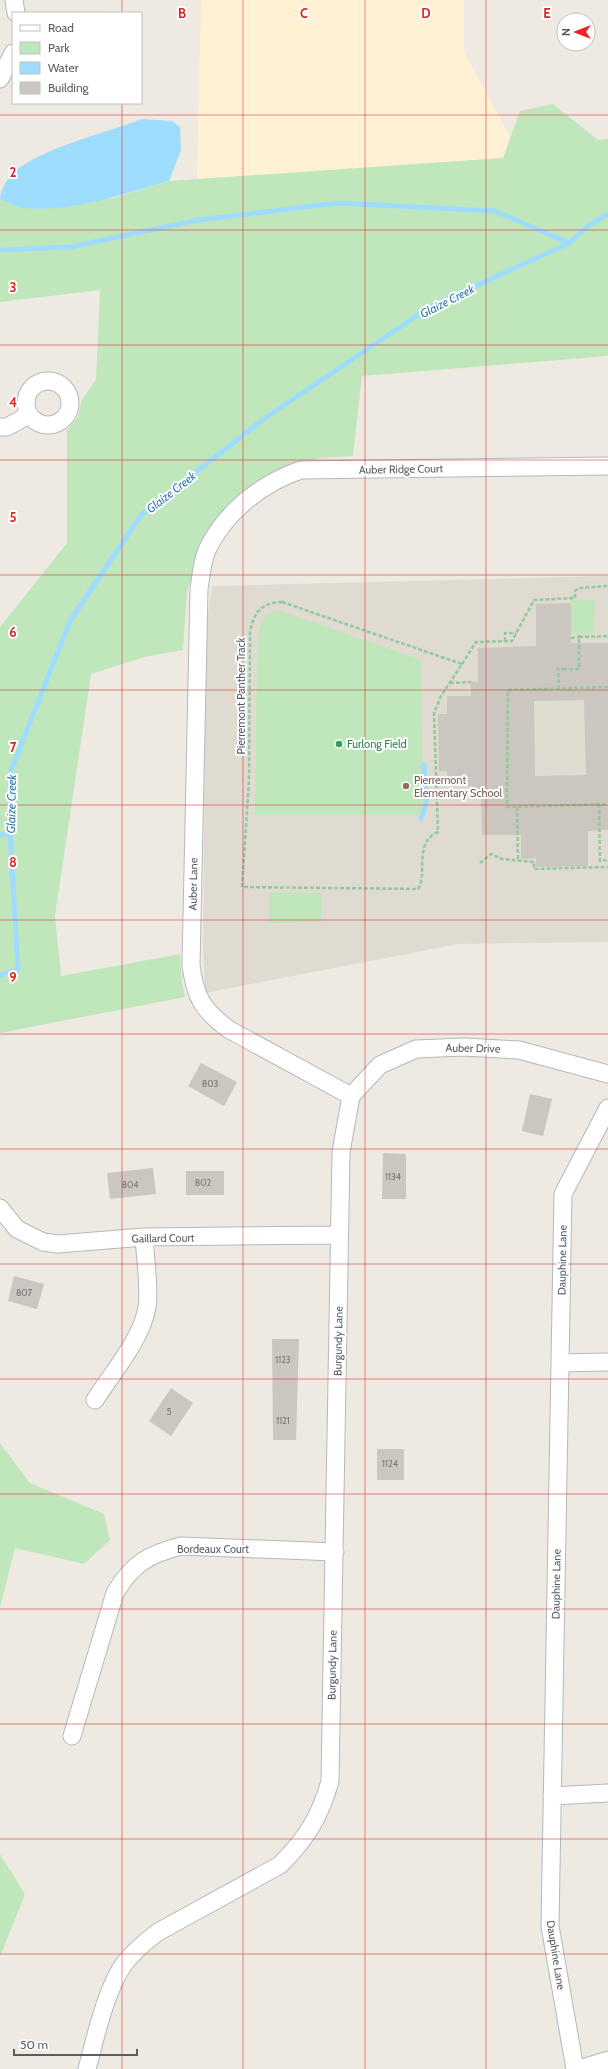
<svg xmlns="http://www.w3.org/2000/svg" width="608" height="2069" font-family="Cabin,sans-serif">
	<rect width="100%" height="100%" fill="#eeeae1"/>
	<path fill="#fff2d4" d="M 201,0 L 464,0 L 464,52 L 510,137 L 503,158 L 197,179 Z"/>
	<path fill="#e0dbd1" d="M 608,576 L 608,942 L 458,944 L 205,993 L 203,947 L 206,629 L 212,586 Z"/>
	<path fill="#bfe7bb" d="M 553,104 L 598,140 L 608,139 L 608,356 L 362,376 L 353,456 L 321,458 L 297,463 L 200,553 L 187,591 L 183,650 L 144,657 L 91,674 L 55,916 L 61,976 L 180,954 L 182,983 L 185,997 L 0,1033 L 0,627 L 67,543 L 67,430 L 78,417 L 81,402 L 96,379 L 100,290 L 0,302 L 0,199 L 22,208 L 114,198 L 169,181 L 503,158 L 520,111 Z
		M 571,600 L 595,600 L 594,632 L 571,634 Z
		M 279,610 L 421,660 L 423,804 L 420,815 L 255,815 L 257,644 C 260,627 260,613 279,610 Z
		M 269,892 L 322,893 L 321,922 L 269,923 Z
		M 0,1443 L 30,1483 L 104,1514 L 110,1540 L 84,1564 L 15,1548 L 0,1608 Z
		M 0,1854 L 25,1894 L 0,1957 Z"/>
	<path fill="#9fddff" d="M 142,119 L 172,121 L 180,127 L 181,150 L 169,181 C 125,194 69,213 23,208 C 16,207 7,202 0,199 C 0,190 8,177 15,171 C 43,148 108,132 142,119 Z"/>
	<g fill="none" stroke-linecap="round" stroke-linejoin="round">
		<path stroke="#9fddff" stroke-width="5" d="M 0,250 L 70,247 L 198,220 L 338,203 L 495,211 L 569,243
			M 421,819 L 426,804 L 424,765
			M 0,835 L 10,833
			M 0,975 L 18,970 L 10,833 L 10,773 L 70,621 L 141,515 L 265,418 L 430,307 L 569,243 L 589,225 L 608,214"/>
	</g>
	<path fill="#cbc6c0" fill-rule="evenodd" d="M 571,603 L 571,643 L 608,643 L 608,830 L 588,831 L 588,866 L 536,867 L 536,858 L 521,859 L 521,835 L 482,835 L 481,797 L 473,797 L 473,786 L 448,786 L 447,771 L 439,771 L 438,714 L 447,714 L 447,696 L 471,696 L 471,682 L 478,682 L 478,648 L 536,646 L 536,604 ZM 584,700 L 586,775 L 535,776 L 534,701 Z
		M 201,1063 L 237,1082 L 224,1106 L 188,1086 Z
		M 530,1094 L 552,1099 L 543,1136 L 522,1131 Z
		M 383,1153 L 406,1154 L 406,1199 L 382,1199 Z
		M 153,1168 L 156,1194 L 110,1199 L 107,1173 Z
		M 186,1171 L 224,1171 L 224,1195 L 186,1195 Z
		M 14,1276 L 44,1284 L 37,1309 L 8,1301 Z
		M 272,1339 L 299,1339 L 296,1440 L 273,1440 Z
		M 171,1388 L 193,1403 L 171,1436 L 149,1421 Z
		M 377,1449 L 404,1449 L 404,1480 L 377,1480 Z"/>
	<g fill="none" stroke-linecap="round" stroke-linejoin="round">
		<g stroke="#b4b8bd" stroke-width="19">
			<path id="minor" d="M 14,0 L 16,13
				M 0,79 L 13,53
				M26 403a22 22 0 1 1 44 0a22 22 0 1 1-44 0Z
				M 0,427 L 7,427 L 29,415
				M 351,1096 L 380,1065 L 416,1049 L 464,1047 L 519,1050 L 608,1074
				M 0,1208 L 17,1229 L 43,1242 L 58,1244 L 144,1237 L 339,1235
				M 560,1363 L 608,1362
				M 95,1400 C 112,1373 142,1339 147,1307 C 150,1290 145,1256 144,1237
				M 72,1736 L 115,1593 C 132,1564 149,1554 181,1546 L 335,1552
				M 552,1796 L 608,1793
				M 87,2069 C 95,2039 106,1989 124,1964 C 134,1951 146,1941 158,1932 L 280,1865 C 306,1839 320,1817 330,1781 L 341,1152 L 351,1096 L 228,1029 C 202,1009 195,997 191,965 L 199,589 C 201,575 202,562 207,550 C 225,512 262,483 301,470 L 608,466
				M 575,2069 L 550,1926 L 563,1194 L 608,1108
				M 579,2069 L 608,2060"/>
		</g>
		<path stroke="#93c99e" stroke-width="2.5" stroke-dasharray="4 2" stroke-linecap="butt" d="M 282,602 L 462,664 L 441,696 L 434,713 L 438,832 C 413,842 428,875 418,889 L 242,887 L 249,781 L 250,632 C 254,613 260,603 282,602 Z
			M 571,638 L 579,637 L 579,633
			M 505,641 L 505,633 L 516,633
			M 462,664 L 476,642 L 512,641 L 534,600 L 575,598 L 575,591 L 579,588 L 608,586
			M 563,669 L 579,669 L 579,637 L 608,636
			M 450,683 L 471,682
			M 608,687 L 508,690 L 507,807 L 608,804
			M 559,689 L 558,668 L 563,669
			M 599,804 L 600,861 L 608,860
			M 517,807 L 518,860
			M 480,863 L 491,854 L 502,859 L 534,862 L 534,869 L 608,867"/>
		<use href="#minor" stroke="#fff" stroke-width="17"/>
	</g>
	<path fill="none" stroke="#d62828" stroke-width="1" stroke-opacity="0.55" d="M 122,0 L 122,13M 243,0 L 243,2069M 365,0 L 365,2069M 486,0 L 486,2069M 122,103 L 122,2069M 0,115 L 608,115M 0,230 L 608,230M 0,345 L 608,345M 0,460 L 608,460M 0,575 L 608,575M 0,690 L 608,690M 0,805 L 608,805M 0,920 L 608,920M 0,1034 L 608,1034M 0,1149 L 608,1149M 0,1264 L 608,1264M 0,1379 L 608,1379M 0,1494 L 608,1494M 0,1609 L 608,1609M 0,1724 L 608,1724M 0,1839 L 608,1839M 0,1954 L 608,1954"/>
	<circle fill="#2e9e5b" stroke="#fff" stroke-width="1.5" cx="339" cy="744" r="4"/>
	<circle fill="#8d6e63" stroke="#fff" stroke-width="1.5" cx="406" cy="786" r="4"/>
	<g text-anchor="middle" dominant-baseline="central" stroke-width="4" stroke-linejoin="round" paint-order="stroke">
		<g font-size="9" fill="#76787a">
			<text x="210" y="1083">803</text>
			<text x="393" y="1176">1134</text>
			<text x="203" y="1182">802</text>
			<text x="130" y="1184">804</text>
			<text x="24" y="1292">807</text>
			<text x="283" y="1359">1123</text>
			<text x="169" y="1411">5</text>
			<text x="283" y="1420">1121</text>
			<text x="390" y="1463">1124</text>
		</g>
		<g font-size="11" fill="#595e63" stroke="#fff">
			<text transform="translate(401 469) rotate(-1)">Auber Ridge Court</text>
			<text transform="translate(241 696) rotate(-90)">Pierremont Panther Track</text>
			<text transform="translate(193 884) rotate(-89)">Auber Lane</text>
			<text transform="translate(473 1048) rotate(1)">Auber Drive</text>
			<text transform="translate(163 1238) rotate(-1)">Gaillard Court</text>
			<text transform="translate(562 1260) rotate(-89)">Dauphine Lane</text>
			<text transform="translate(338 1341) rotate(-89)">Burgundy Lane</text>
			<text x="213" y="1549">Bordeaux Court</text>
			<text transform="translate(556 1584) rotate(-89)">Dauphine Lane</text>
			<text transform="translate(332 1665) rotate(-89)">Burgundy Lane</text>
			<text transform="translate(556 1955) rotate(81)">Dauphine Lane</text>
		</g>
		<g font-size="11" fill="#27864d" stroke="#fff" text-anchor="start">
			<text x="347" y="744">Furlong Field</text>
		</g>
		<g font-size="11" fill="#785e54" stroke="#fff" text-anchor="start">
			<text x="414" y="780">Pierremont<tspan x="414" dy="13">Elementary School</tspan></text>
		</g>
		<g font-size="12" font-style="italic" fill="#347aae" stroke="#fff">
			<text transform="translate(447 301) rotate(-27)">Glaize Creek</text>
			<text transform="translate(171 492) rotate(-38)">Glaize Creek</text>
			<text transform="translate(11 804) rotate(-89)">Glaize Creek</text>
		</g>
	</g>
	<g font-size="13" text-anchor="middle" font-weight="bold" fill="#d62828" stroke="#fff" stroke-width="4" stroke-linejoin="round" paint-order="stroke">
		<text x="182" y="18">B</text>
		<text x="304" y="18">C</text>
		<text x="426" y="18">D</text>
		<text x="547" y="18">E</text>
		<text x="13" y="177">2</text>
		<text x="13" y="292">3</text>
		<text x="13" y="407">4</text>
		<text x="13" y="522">5</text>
		<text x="13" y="637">6</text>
		<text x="13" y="752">7</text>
		<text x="13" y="867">8</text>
		<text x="13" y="982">9</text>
	</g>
	<rect x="12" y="12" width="130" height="92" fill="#ffffff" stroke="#bdbfc1"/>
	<rect x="20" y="25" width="20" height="6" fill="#ffffff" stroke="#bdbfc1"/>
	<text x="48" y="32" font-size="12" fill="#595e63">Road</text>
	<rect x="20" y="42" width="20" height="12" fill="#bfe7bb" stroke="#bdbfc1"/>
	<text x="48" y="52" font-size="12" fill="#595e63">Park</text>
	<rect x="20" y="62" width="20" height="12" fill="#9fddff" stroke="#bdbfc1"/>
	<text x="48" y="72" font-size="12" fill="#595e63">Water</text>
	<rect x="20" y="82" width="20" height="12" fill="#cbc6c0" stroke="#bdbfc1"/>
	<text x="48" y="92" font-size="12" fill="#595e63">Building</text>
	<g transform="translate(576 32) rotate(270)"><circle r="19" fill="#ffffff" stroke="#bdbfc1"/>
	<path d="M0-3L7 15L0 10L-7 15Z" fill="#f52020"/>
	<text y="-6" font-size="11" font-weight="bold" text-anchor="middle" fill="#595e63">N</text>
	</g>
	<path d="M14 2049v6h123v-6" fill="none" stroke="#595e63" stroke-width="2"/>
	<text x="20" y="2049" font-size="12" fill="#595e63" stroke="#ffffff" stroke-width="3" paint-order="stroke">50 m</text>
</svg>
